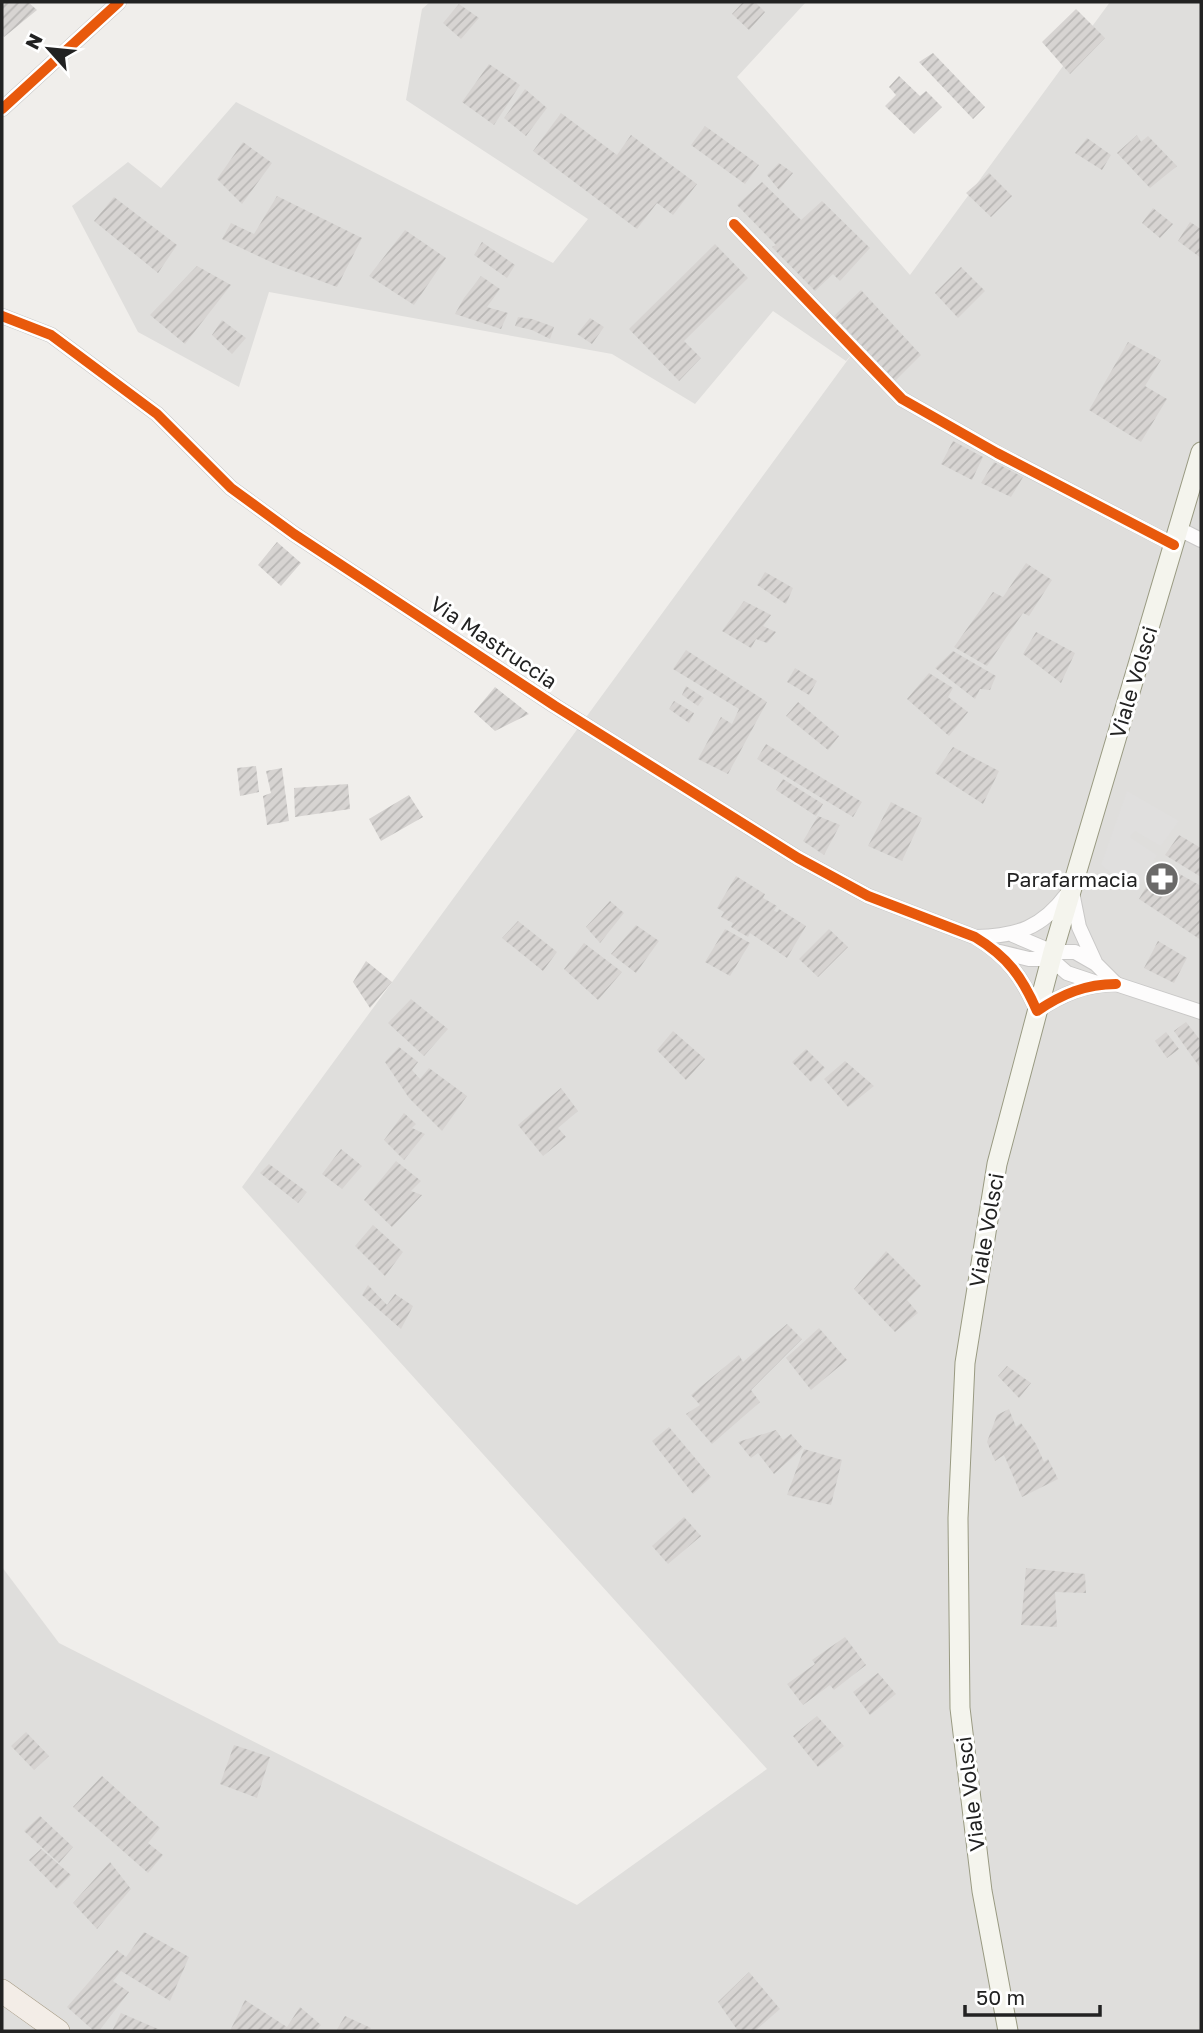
<svg xmlns="http://www.w3.org/2000/svg" width="1203" height="2033" font-family="'Golos Text',sans-serif">
	<defs>
		<pattern id="building-hatch" width="6" height="6" patternUnits="userSpaceOnUse" patternTransform="scale(1.75)"><rect width="6" height="6" fill="#d7d4d2"/><path d="M-1 1l2-2M0 6l6-6M5 7l2-2" fill="none" stroke="#b8b6b4"/></pattern>
	</defs>
	<rect width="100%" height="100%" fill="#f0eeeb"/>
	<path fill="#dfdedc" d="M 430,2 L 806,2 L 737,77 L 910,275 L 1110,2 L 1201,2 L 1201,2031 L 2,2031 L 2,1567 L 59,1643 L 577,1905 L 767,1769 L 242,1187 L 855,350 L 846,361 L 773,311 L 695,404 L 612,354 L 269,292 L 239,387 L 138,332 L 72,206 L 128,162 L 161,188 L 236,102 L 553,263 L 588,219 L 406,100 L 422,9 Z"/>
	<path fill="#e0dfde" d="M 1127,791 L 1179,821 L 1161,846 L 1135,831 L 1130,837 L 1157,855 L 1137,892 L 1101,865 Z"/>
	<path fill="url(#building-hatch)" d="M 2,2 L 28,2 L 37,10 L 4,37 L 2,34 Z
		M 743,2 L 755,2 L 765,12 L 749,30 L 732,14 Z
		M 459,4 L 479,18 L 461,39 L 443,23 Z
		M 1076,9 L 1105,38 L 1070,74 L 1042,42 Z
		M 933,53 L 985,107 L 973,119 L 919,62 Z
		M 489,64 L 520,85 L 494,125 L 462,102 Z
		M 899,76 L 920,96 L 926,91 L 942,107 L 914,134 L 885,106 L 896,95 L 889,87 Z
		M 525,89 L 547,108 L 526,136 L 504,118 Z
		M 561,113 L 617,155 L 631,135 L 697,184 L 673,215 L 657,203 L 637,229 L 533,151 Z
		M 705,126 L 759,165 L 745,184 L 691,145 Z
		M 1137,135 L 1141,142 L 1148,136 L 1177,166 L 1150,188 L 1117,153 Z
		M 1087,138 L 1111,155 L 1102,170 L 1075,153 Z
		M 243,142 L 272,163 L 242,204 L 217,179 Z
		M 779,163 L 793,173 L 779,190 L 767,175 Z
		M 989,173 L 1012,196 L 991,217 L 966,193 Z
		M 762,182 L 801,220 L 822,201 L 870,248 L 840,281 L 833,274 L 815,291 L 772,247 L 776,245 L 737,205 Z
		M 277,196 L 362,238 L 337,287 L 275,264 L 222,239 L 231,223 L 254,234 Z
		M 114,197 L 177,245 L 158,273 L 94,221 Z
		M 1153,208 L 1173,224 L 1160,238 L 1142,223 Z
		M 1190,222 L 1201,229 L 1201,258 L 1178,241 Z
		M 405,230 L 446,258 L 414,305 L 369,276 Z
		M 482,242 L 515,265 L 507,278 L 474,255 Z
		M 715,244 L 748,278 L 684,341 L 701,358 L 679,381 L 629,329 Z
		M 197,266 L 231,285 L 185,344 L 150,315 Z
		M 961,267 L 985,291 L 958,318 L 935,293 Z
		M 481,276 L 500,289 L 487,307 L 508,313 L 501,329 L 455,314 L 464,298 Z
		M 861,290 L 921,355 L 895,381 L 834,316 Z
		M 518,317 L 532,319 L 554,327 L 550,339 L 532,330 L 515,326 Z
		M 590,318 L 604,327 L 592,344 L 577,334 Z
		M 222,320 L 246,338 L 232,354 L 212,335 Z
		M 1128,342 L 1161,360 L 1145,386 L 1167,399 L 1141,442 L 1089,410 Z
		M 953,441 L 983,457 L 972,480 L 941,464 Z
		M 994,462 L 1023,477 L 1011,497 L 981,483 Z
		M 277,542 L 301,563 L 281,586 L 258,565 Z
		M 1026,563 L 1052,580 L 1029,616 L 1023,613 L 987,666 L 954,647 L 993,592 L 1003,597 Z
		M 765,572 L 793,588 L 786,604 L 757,585 Z
		M 744,601 L 771,615 L 763,626 L 776,632 L 767,643 L 756,639 L 751,648 L 722,631 Z
		M 1036,632 L 1075,653 L 1061,683 L 1023,654 Z
		M 686,650 L 767,702 L 728,774 L 698,759 L 721,717 L 732,724 L 739,709 L 673,669 Z
		M 953,651 L 996,676 L 990,690 L 980,689 L 975,699 L 935,668 Z
		M 795,668 L 817,681 L 809,695 L 787,682 Z
		M 929,673 L 953,688 L 948,697 L 968,712 L 949,736 L 907,699 Z
		M 686,686 L 704,698 L 698,706 L 682,695 Z
		M 495,687 L 529,714 L 495,731 L 474,712 Z
		M 674,701 L 694,713 L 689,723 L 669,709 Z
		M 798,702 L 839,736 L 828,750 L 786,716 Z
		M 766,744 L 862,802 L 853,817 L 757,759 Z
		M 953,747 L 999,771 L 983,804 L 935,773 Z
		M 256,766 L 259,792 L 240,796 L 237,768 Z
		M 282,768 L 289,821 L 267,825 L 263,796 L 271,793 L 266,771 Z
		M 783,779 L 823,804 L 816,816 L 776,790 Z
		M 348,784 L 350,809 L 295,817 L 294,788 Z
		M 409,795 L 423,817 L 381,841 L 369,819 Z
		M 891,802 L 922,818 L 902,861 L 868,846 Z
		M 818,816 L 840,825 L 824,855 L 803,841 Z
		M 1179,835 L 1201,848 L 1201,877 L 1165,855 Z
		M 1160,863 L 1201,886 L 1201,940 L 1139,899 Z
		M 736,876 L 765,894 L 763,898 L 777,906 L 774,911 L 777,912 L 779,909 L 806,926 L 787,958 L 750,933 L 748,937 L 731,927 L 733,923 L 721,917 L 724,912 L 717,908 Z
		M 610,901 L 624,913 L 600,943 L 586,927 Z
		M 518,921 L 557,952 L 543,971 L 502,938 Z
		M 636,925 L 659,941 L 636,973 L 611,954 Z
		M 725,929 L 750,943 L 730,976 L 705,962 Z
		M 829,929 L 848,947 L 818,977 L 799,959 Z
		M 1158,941 L 1187,958 L 1174,983 L 1144,968 Z
		M 584,943 L 622,972 L 598,1000 L 564,969 Z
		M 366,961 L 392,982 L 370,1008 L 353,982 Z
		M 411,999 L 448,1029 L 424,1056 L 388,1023 Z
		M 1186,1022 L 1201,1041 L 1201,1069 L 1174,1031 Z
		M 673,1031 L 705,1059 L 686,1080 L 657,1050 Z
		M 1166,1032 L 1179,1049 L 1167,1058 L 1155,1041 Z
		M 399,1047 L 418,1062 L 412,1070 L 420,1079 L 429,1068 L 467,1096 L 442,1131 L 409,1098 L 385,1062 Z
		M 806,1049 L 825,1068 L 811,1082 L 792,1062 Z
		M 845,1061 L 874,1086 L 848,1107 L 824,1079 Z
		M 561,1088 L 578,1111 L 558,1128 L 566,1137 L 543,1156 L 518,1125 Z
		M 404,1113 L 416,1124 L 412,1128 L 425,1134 L 404,1160 L 384,1140 Z
		M 341,1149 L 362,1166 L 342,1189 L 322,1174 Z
		M 396,1161 L 421,1181 L 411,1191 L 422,1195 L 392,1227 L 364,1200 Z
		M 269,1164 L 307,1192 L 298,1203 L 260,1173 Z
		M 373,1225 L 403,1252 L 385,1276 L 355,1246 Z
		M 886,1251 L 921,1286 L 907,1300 L 918,1313 L 895,1332 L 854,1289 Z
		M 368,1285 L 387,1305 L 395,1294 L 413,1306 L 401,1329 L 362,1295 Z
		M 787,1324 L 802,1339 L 751,1390 L 760,1402 L 712,1444 L 686,1414 L 700,1405 L 691,1395 L 739,1355 L 743,1362 Z
		M 819,1328 L 847,1360 L 811,1390 L 786,1358 Z
		M 1007,1366 L 1031,1383 L 1019,1398 L 998,1376 Z
		M 1009,1409 L 1016,1427 L 1021,1423 L 1036,1444 L 1044,1462 L 1048,1459 L 1058,1479 L 1022,1497 L 1004,1455 L 995,1461 L 987,1442 L 997,1415 Z
		M 669,1427 L 711,1477 L 693,1494 L 652,1441 Z
		M 776,1430 L 783,1440 L 791,1434 L 803,1448 L 774,1474 L 758,1453 L 751,1458 L 738,1442 Z
		M 804,1449 L 842,1460 L 831,1505 L 787,1495 Z
		M 684,1517 L 701,1536 L 668,1564 L 652,1546 Z
		M 1026,1568 L 1085,1574 L 1086,1593 L 1055,1592 L 1057,1627 L 1021,1625 Z
		M 845,1637 L 866,1665 L 834,1690 L 830,1685 L 803,1705 L 787,1684 L 815,1664 L 812,1660 Z
		M 878,1673 L 896,1694 L 870,1715 L 853,1692 Z
		M 817,1716 L 844,1746 L 818,1767 L 793,1736 Z
		M 26,1732 L 49,1756 L 34,1770 L 11,1746 Z
		M 234,1745 L 270,1757 L 257,1798 L 220,1784 Z
		M 102,1776 L 160,1828 L 148,1843 L 163,1855 L 148,1873 L 73,1807 Z
		M 40,1816 L 73,1847 L 59,1863 L 24,1831 Z
		M 41,1849 L 71,1875 L 57,1889 L 29,1860 Z
		M 110,1862 L 131,1889 L 97,1929 L 73,1903 Z
		M 144,1932 L 189,1957 L 170,2001 L 121,1971 L 113,1981 L 129,1992 L 99,2031 L 94,2031 L 67,2007 L 117,1950 L 126,1957 Z
		M 749,1972 L 780,2009 L 755,2031 L 738,2031 L 718,2002 Z
		M 245,2000 L 287,2027 L 300,2007 L 321,2025 L 316,2031 L 230,2031 Z
		M 121,2013 L 151,2026 L 163,2031 L 112,2031 Z
		M 345,2016 L 371,2028 L 369,2031 L 336,2031 Z"/>
	<g fill="none" stroke-linecap="round" stroke-linejoin="round">
		<g stroke="#c9c8c7" stroke-width="16">
			<path id="street" d="M 2,109 L 119,2
				M 734,224 L 902,399 L 997,453 L 1174,545
				M 2,316 L 51,335 L 157,414 L 231,488 L 294,534 L 555,706 L 798,858 L 868,896 L 975,937 C 1008,957 1022,977 1037,1011 C 1062,994 1086,984 1116,984
				M 1179,529 L 1201,540
				M 1072,892 L 1079,927 L 1095,962
				M 1013,935 L 1053,952 L 1075,952 L 1096,964 L 1116,984 L 1201,1012
				M 976,937 C 1017,936 1042,928 1067,894
				M 1000,952 L 1029,959 L 1051,959 L 1067,973 L 1097,983"/>
		</g>
		<g stroke="#999a82" stroke-width="21">
			<path id="secondary" d="M 1008,2031 L 982,1891 L 960,1708 L 958,1518 L 965,1363 L 997,1164 L 1053,952 L 1201,452"/>
		</g>
		<g stroke="#a79c86" stroke-width="24">
			<path id="primary" d="M 2,1991 L 58,2031"/>
		</g>
		<use href="#street" stroke="#fdfcfc" stroke-width="14"/>
		<use href="#secondary" stroke="#f4f4ed" stroke-width="19"/>
		<use href="#primary" stroke="#f3ede7" stroke-width="23"/>
		<g stroke="#fff" stroke-width="15">
			<path id="cycleway" d="M 2,109 L 119,2
				M 734,224 L 902,399 L 997,453 L 1174,545
				M 2,316 L 51,335 L 157,414 L 231,488 L 294,534 L 555,706 L 798,858 L 868,896 L 975,937 C 1008,957 1022,977 1037,1011 C 1062,994 1086,984 1116,984"/>
		</g>
		<use href="#cycleway" stroke="#e8590c" stroke-width="10"/>
	</g>
	<defs>
		<g id="pharmacy-disc" transform="scale(1.75)"><circle r="9.5" fill="#6a6968" stroke="#fff"/><path d="M-2-6h4v4h4v4h-4v4h-4v-4h-4v-4h4Z" fill="#fff"/></g>
	</defs>
	<g fill-rule="evenodd">
		<use href="#pharmacy-disc" x="1162" y="879"/>
	</g>
	<g text-anchor="middle" dominant-baseline="central" stroke-width="6" stroke-linejoin="round" paint-order="stroke">
		<g font-size="21" fill="#222" stroke="#fff">
			<text transform="translate(494 642) rotate(34)">Via Mastruccia</text>
			<text transform="translate(1133 682) rotate(-73)">Viale Volsci</text>
			<text transform="translate(986 1230) rotate(-80)">Viale Volsci</text>
			<text transform="translate(970 1794) rotate(-97)">Viale Volsci</text>
		</g>
		<g font-size="21" fill="#222" stroke="#fff" text-anchor="end">
			<text x="1138" y="879">Parafarmacia</text>
		</g>
	</g>
	<rect width="1203" height="2033" fill="none" stroke="#222222" stroke-width="7"/>
	<g transform="translate(49 49) rotate(297)" stroke="#ffffff" stroke-width="5" paint-order="stroke">
	<path d="M0-5L12 26L0 18L-12 26Z" fill="#222222"/>
	<text y="-10" font-size="19" font-weight="bold" text-anchor="middle" fill="#222222">N</text>
	</g>
	<path d="M965 2005v10h135v-10" fill="none" stroke="#222222" stroke-width="3.5"/>
	<text x="976" y="2005" font-size="21" fill="#222222" stroke="#ffffff" stroke-width="5" paint-order="stroke">50 m</text>
</svg>
